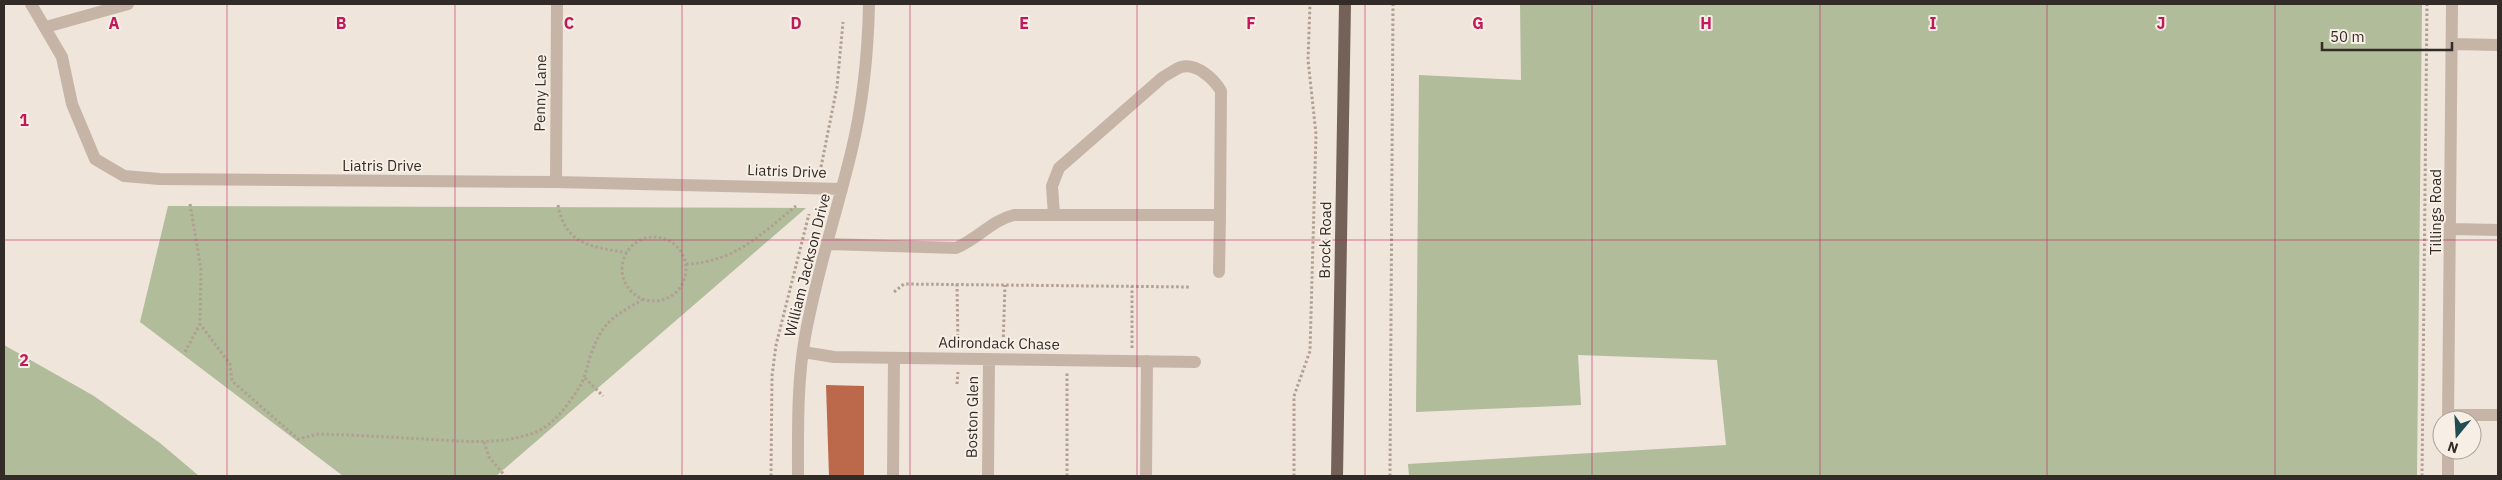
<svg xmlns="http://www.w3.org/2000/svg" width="2502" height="480" font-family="'IBM Plex Sans',sans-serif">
	<rect width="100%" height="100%" fill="#efe5da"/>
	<path fill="#b1bc9b" d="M 1520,4 L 2422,4 L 2417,476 L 1409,476 L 1408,464 L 1726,445 L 1717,360 L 1578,355 L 1581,405 L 1416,412 L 1419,75 L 1521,80 Z
		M 168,206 L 806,208 L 496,476 L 343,476 L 140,322 Z
		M 4,345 L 94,396 L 160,443 L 199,476 L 4,476 Z"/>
	<path fill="#bc684b" d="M 826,385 L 864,386 L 864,476 L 829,476 Z"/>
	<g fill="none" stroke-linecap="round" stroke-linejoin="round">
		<path stroke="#b1a091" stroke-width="3" stroke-dasharray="2.5 2.5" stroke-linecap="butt" d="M 821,167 L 837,87 L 843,22
			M 190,204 L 201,269 L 200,324 L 230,364 L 232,381 L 298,439 L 318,434 C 353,435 388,437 424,439 C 461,441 500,446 536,432 C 556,423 569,403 580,386 C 586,376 587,365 591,354 C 603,321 614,316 644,299
			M 558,205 C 566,246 591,246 627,253
			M622 269a32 32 0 1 1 64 0a32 32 0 1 1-64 0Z
			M 686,264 C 735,262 760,235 796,206
			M 957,284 L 958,346
			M 894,292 L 904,284 L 1191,287
			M 1003,347 L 1005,285
			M 1132,348 L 1132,286
			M 185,352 L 200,324
			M 585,378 L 603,396
			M 957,384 L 958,372
			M 484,442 L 489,457 L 505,476
			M 771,476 L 772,376 L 776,345 L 809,214
			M 1067,476 L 1067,373
			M 1294,476 L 1294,396 L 1310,351 L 1316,134 L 1308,60 L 1310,4
			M 1390,476 L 1393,4
			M 2422,476 L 2427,4"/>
		<path stroke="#c6b5a7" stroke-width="12" d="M 31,4 L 62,57 L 72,104 L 95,159 L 124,176 L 160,179 L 556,182 L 842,189
			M 46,27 L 128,4
			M 2452,44 L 2498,45
			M 556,182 L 557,4
			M 1054,215 L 1052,186 L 1059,168 L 1163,77 C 1169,74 1175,69 1181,67 C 1197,63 1214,79 1221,91 L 1220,215
			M 2452,229 L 2498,230
			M 828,244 L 956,248 C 978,239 992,220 1014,215 L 1220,215 L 1219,272
			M 803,352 L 834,357 L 1195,362
			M 2448,415 L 2498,415
			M 2448,420 L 2452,4
			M 798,476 C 798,429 797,383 805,337 C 816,275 836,215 851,153 C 863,104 868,54 869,4
			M 893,476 L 894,358
			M 988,476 L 989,359
			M 1146,476 L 1147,361
			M 2448,476 L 2448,450"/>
		<path stroke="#746259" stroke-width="12" d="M 1337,476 L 1345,4"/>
	</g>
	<path fill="none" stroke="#c2185b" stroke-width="1" stroke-opacity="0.55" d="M 227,4 L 227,476M 455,4 L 455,476M 682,4 L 682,476M 910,4 L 910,476M 1137,4 L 1137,476M 1365,4 L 1365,476M 1592,4 L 1592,476M 1820,4 L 1820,476M 2047,4 L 2047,476M 2275,4 L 2275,476M 4,240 L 2498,240"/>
	<g text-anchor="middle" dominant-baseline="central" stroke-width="4" stroke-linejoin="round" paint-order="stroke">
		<g font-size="15" fill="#332b27" stroke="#f7efe5">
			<text transform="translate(540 93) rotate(-89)">Penny Lane</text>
			<text x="382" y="165">Liatris Drive</text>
			<text transform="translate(787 171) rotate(2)">Liatris Drive</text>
			<text transform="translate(2435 212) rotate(-90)">Tillings Road</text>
			<text transform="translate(1325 240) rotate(-89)">Brock Road</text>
			<text transform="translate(807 265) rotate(-76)">William Jackson Drive</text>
			<text transform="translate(999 343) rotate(1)">Adirondack Chase</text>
			<text transform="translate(972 417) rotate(-89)">Boston Glen</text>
		</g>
	</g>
	<g font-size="16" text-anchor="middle" font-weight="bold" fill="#c2185b" stroke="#f7efe5" stroke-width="4" stroke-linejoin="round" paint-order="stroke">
		<text x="114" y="29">A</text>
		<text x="341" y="29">B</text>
		<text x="569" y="29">C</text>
		<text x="796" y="29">D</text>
		<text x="1024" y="29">E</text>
		<text x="1251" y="29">F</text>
		<text x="1478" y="29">G</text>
		<text x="1706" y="29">H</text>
		<text x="1933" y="29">I</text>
		<text x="2161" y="29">J</text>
		<text x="24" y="126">1</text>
		<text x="24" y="366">2</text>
	</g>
	<rect width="2502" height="480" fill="none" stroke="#332b27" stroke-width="10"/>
	<g transform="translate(2457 435) rotate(198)"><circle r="24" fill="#f7efe5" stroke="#a9a199"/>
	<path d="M0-4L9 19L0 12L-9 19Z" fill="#204d51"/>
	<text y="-8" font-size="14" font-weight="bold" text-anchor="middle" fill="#332b27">N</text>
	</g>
	<path d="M2322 42v8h130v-8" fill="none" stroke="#332b27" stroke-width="2.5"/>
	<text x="2330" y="42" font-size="15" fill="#332b27" stroke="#f7efe5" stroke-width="4" paint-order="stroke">50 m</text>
</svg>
